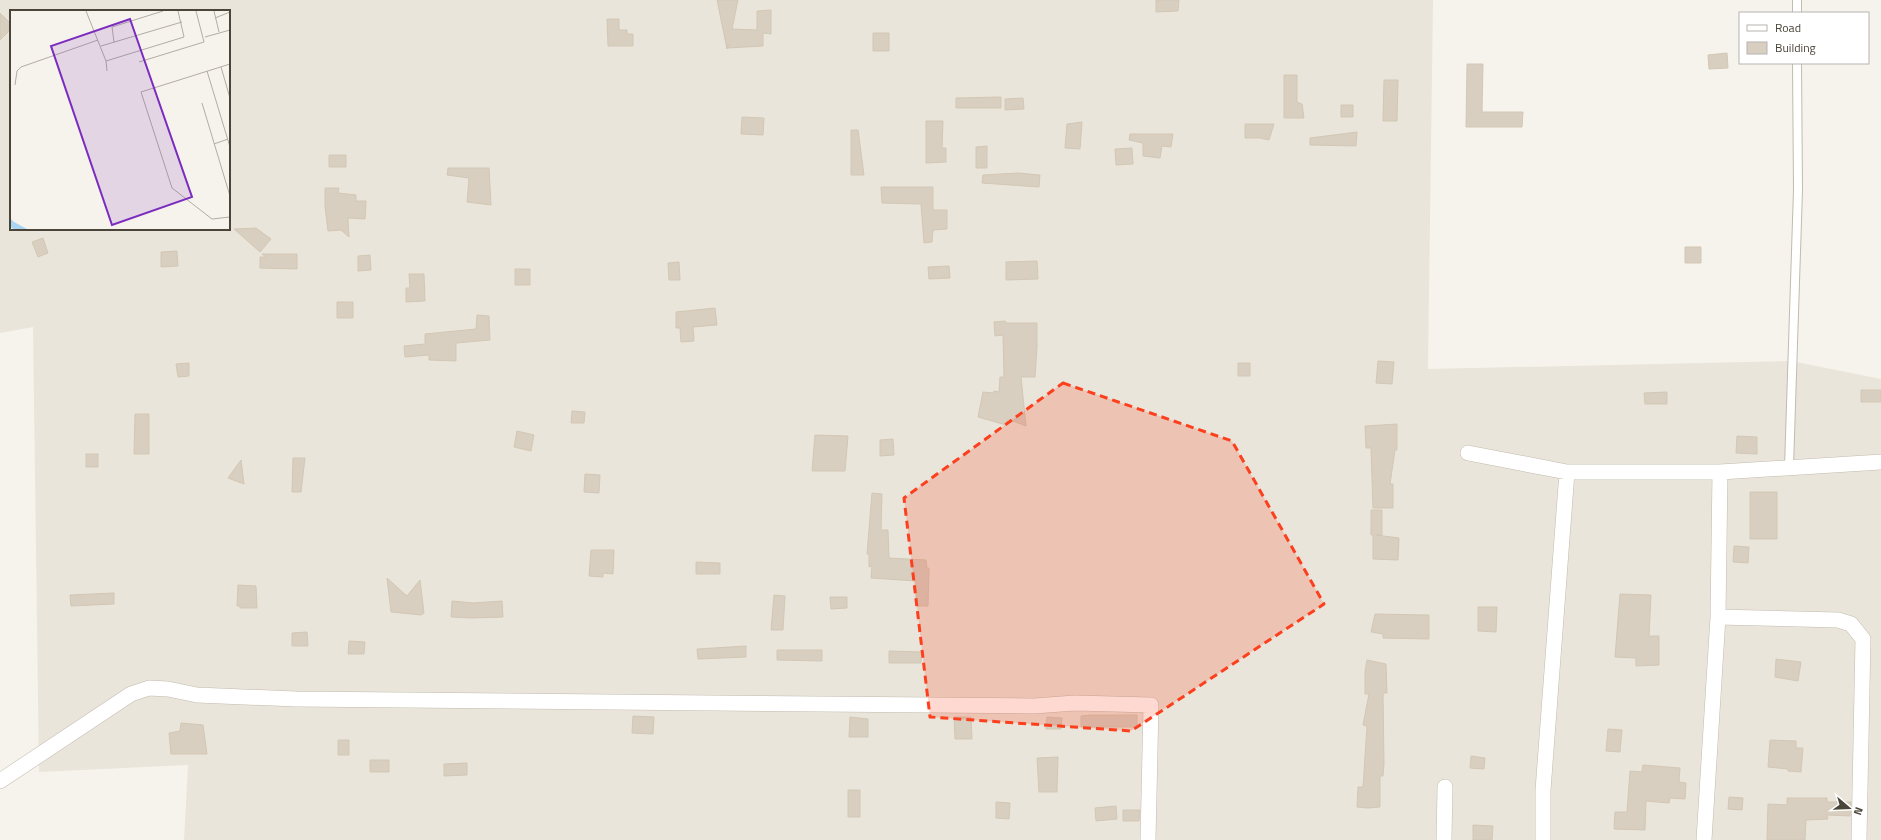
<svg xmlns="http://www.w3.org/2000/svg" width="1881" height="840" font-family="'Titillium Web',sans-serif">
	<rect width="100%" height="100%" fill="#f6f3ec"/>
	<path fill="#eae5da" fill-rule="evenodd" d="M 0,0 L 1433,0 L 1428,369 L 1791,361 L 1881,379 L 1881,840 L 184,840 L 188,765 L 39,772 L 33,327 L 0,333 ZM 11,11 L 229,11 L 229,229 L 11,229 Z"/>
	<path fill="#d8cfc1" stroke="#d3c7b4" d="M 717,0 L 738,0 L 732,29 L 757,30 L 757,11 L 771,10 L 771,34 L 763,33 L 763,46 L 728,48 L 728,44 L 727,49 Z
		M 1156,0 L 1179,0 L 1178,11 L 1156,12 Z
		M 0,13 L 11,24 L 11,29 L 0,40 Z
		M 607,19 L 619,19 L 619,30 L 627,30 L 627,34 L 633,34 L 633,46 L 608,46 Z
		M 873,33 L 889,33 L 889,51 L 873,51 Z
		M 1727,53 L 1728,68 L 1709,69 L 1708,55 Z
		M 1467,64 L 1483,64 L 1482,112 L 1523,112 L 1522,127 L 1466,127 Z
		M 1284,75 L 1297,75 L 1297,102 L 1302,104 L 1304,118 L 1284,118 Z
		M 1384,80 L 1398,80 L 1397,121 L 1383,121 Z
		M 1001,97 L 1001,108 L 956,108 L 956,98 Z
		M 1023,98 L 1024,109 L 1005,110 L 1005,99 Z
		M 1341,105 L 1353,105 L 1353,117 L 1341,117 Z
		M 742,117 L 764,118 L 763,135 L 741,134 Z
		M 926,121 L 943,121 L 942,148 L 946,148 L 946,162 L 926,163 Z
		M 1082,122 L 1080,149 L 1065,148 L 1067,124 Z
		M 1245,124 L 1274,124 L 1269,140 L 1260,138 L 1245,138 Z
		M 851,130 L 858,130 L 864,175 L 851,175 Z
		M 1357,132 L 1356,146 L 1310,145 L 1310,138 Z
		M 1130,134 L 1173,134 L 1171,147 L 1162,146 L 1160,158 L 1143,156 L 1143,143 L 1129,140 Z
		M 987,146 L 987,168 L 976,168 L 976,147 Z
		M 1132,148 L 1133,164 L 1116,165 L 1115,149 Z
		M 329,155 L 346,155 L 346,167 L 329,167 Z
		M 448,168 L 489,168 L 491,205 L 467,202 L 469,178 L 447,175 Z
		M 1018,173 L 1040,175 L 1039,187 L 982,183 L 983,175 Z
		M 881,187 L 933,187 L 933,210 L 947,210 L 947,229 L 933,230 L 932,242 L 924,243 L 921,204 L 882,203 Z
		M 325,188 L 339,188 L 338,193 L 356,195 L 356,201 L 366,201 L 365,219 L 348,218 L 349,237 L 341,230 L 328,231 L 325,206 Z
		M 256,228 L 271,239 L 260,252 L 234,229 Z
		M 43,238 L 48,253 L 38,257 L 32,242 Z
		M 1685,247 L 1701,247 L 1701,263 L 1685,263 Z
		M 177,251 L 178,266 L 161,267 L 161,252 Z
		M 262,254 L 297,254 L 297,269 L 260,268 L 260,257 L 266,257 Z
		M 370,255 L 371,270 L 358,271 L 358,256 Z
		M 1037,261 L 1038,279 L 1006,280 L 1006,262 Z
		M 679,262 L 680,280 L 669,280 L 668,263 Z
		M 949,266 L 950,278 L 929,279 L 928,267 Z
		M 515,269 L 530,269 L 530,285 L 515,285 Z
		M 409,274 L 424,274 L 425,301 L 406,302 L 406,288 L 410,288 Z
		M 337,302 L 353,302 L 353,318 L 337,318 Z
		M 715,308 L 717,325 L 693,327 L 694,341 L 681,342 L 680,328 L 676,328 L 676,312 Z
		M 477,315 L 489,316 L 490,340 L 456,343 L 456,361 L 429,360 L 429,355 L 405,357 L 404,346 L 425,344 L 425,334 L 476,329 Z
		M 1005,321 L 1006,323 L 1037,323 L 1037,347 L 1035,377 L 1021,377 L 1026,426 L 1008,419 L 1006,425 L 978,417 L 983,392 L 993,393 L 994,391 L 999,392 L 1000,377 L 1004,377 L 1003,335 L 995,336 L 994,322 Z
		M 1378,361 L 1394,362 L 1392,384 L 1376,383 Z
		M 189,363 L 189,376 L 178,377 L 176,364 Z
		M 1238,363 L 1250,363 L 1250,376 L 1238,376 Z
		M 1861,390 L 1881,390 L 1881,402 L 1861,402 Z
		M 1667,392 L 1667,404 L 1645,404 L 1644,393 Z
		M 572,411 L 585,412 L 584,423 L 571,423 Z
		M 135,414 L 149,414 L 149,454 L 134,454 Z
		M 1397,424 L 1397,450 L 1395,450 L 1390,484 L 1393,484 L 1393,508 L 1373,508 L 1371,448 L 1366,448 L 1365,426 Z
		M 517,431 L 534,435 L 531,451 L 514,447 Z
		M 815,435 L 848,436 L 845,471 L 812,471 Z
		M 1737,436 L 1757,437 L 1757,454 L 1736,453 Z
		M 893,439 L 894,455 L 880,456 L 880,440 Z
		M 86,454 L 98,454 L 98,467 L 86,467 Z
		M 293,458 L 305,458 L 301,492 L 292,492 Z
		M 241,460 L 244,484 L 228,478 Z
		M 585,474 L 600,475 L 599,493 L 584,492 Z
		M 1750,492 L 1777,492 L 1777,539 L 1750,539 Z
		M 872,493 L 882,494 L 881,530 L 888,530 L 889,558 L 926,560 L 927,568 L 929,568 L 928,606 L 916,606 L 916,581 L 871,578 L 872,566 L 869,567 L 869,554 L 867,554 Z
		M 1371,510 L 1382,510 L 1382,535 L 1376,535 L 1399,538 L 1398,560 L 1373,559 L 1373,535 L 1371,535 Z
		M 1734,546 L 1749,547 L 1748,563 L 1733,562 Z
		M 591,550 L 614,550 L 613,574 L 603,573 L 603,577 L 589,576 Z
		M 696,562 L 720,563 L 720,574 L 696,574 Z
		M 387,578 L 407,596 L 420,580 L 424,613 L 421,615 L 391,612 Z
		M 238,585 L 256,586 L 257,608 L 240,608 L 240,606 L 237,606 Z
		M 114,593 L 114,604 L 71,606 L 70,595 Z
		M 1620,594 L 1651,595 L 1649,636 L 1659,636 L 1659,665 L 1636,666 L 1636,658 L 1615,657 Z
		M 774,595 L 785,596 L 783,630 L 771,630 Z
		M 830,597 L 847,597 L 847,608 L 831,609 Z
		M 452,601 L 473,603 L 502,601 L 503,617 L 472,618 L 451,617 Z
		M 1478,607 L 1497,607 L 1496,632 L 1478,631 Z
		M 1375,614 L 1429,615 L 1429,639 L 1383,638 L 1383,634 L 1371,632 Z
		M 307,632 L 308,646 L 292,646 L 292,633 Z
		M 349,641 L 365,642 L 364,654 L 348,654 Z
		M 746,646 L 746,657 L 698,659 L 697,649 Z
		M 777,650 L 822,650 L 822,661 L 777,660 Z
		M 889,651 L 922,652 L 921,663 L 889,663 Z
		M 1776,659 L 1801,662 L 1798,681 L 1775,677 Z
		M 1367,660 L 1386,664 L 1387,693 L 1383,693 L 1384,764 L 1383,776 L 1380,776 L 1380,807 L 1368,808 L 1357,807 L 1358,787 L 1363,787 L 1367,726 L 1363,725 L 1369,694 L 1365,694 L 1365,672 Z
		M 1090,715 L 1137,715 L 1137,727 L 1081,727 L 1081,716 Z
		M 633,716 L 654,717 L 653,734 L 632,733 Z
		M 850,717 L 868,719 L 868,737 L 849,737 Z
		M 954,717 L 971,717 L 972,739 L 955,739 Z
		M 1047,717 L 1062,718 L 1061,729 L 1046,729 Z
		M 181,723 L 203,725 L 207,754 L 171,754 L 169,733 L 180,731 Z
		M 1608,729 L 1622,730 L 1620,752 L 1606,751 Z
		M 338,740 L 349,740 L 349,755 L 338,755 Z
		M 1770,740 L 1796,741 L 1796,748 L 1803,748 L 1801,772 L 1788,771 L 1788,769 L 1768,767 Z
		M 1471,756 L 1485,758 L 1484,769 L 1470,768 Z
		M 1058,757 L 1057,792 L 1039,792 L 1037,758 Z
		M 370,760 L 389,760 L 389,772 L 370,772 Z
		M 467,763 L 467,775 L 444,776 L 444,764 Z
		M 1643,765 L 1680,768 L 1679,782 L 1686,783 L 1685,799 L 1670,798 L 1669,803 L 1646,801 L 1645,830 L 1614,829 L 1615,812 L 1627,812 L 1630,771 L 1642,772 Z
		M 848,790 L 860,790 L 860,817 L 848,817 Z
		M 1729,797 L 1743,798 L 1742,810 L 1728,809 Z
		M 1787,798 L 1827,798 L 1827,802 L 1851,802 L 1850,816 L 1827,815 L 1828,819 L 1806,820 L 1805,840 L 1767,840 L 1768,804 L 1787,805 Z
		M 996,802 L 1010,803 L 1009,819 L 996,818 Z
		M 1116,806 L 1117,819 L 1096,821 L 1095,808 Z
		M 1123,810 L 1140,810 L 1139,821 L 1123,821 Z
		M 1473,825 L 1493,826 L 1492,840 L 1473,840 Z"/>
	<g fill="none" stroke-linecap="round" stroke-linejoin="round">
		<g stroke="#c2bbae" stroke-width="10">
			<path id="lane" d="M 1797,0 L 1797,13
				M 1789,467 L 1798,190 L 1797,63"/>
		</g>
		<g stroke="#c2bbae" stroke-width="16">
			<path id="street" d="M 1468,453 L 1567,472 L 1543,790 L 1543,840
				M 1567,472 L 1720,472 L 1881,462
				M 1718,617 L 1838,620 L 1851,624 L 1863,639 L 1859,840
				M 0,781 L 131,694 L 149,688 L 168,689 L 197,695 L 296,699 L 1034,706 L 1075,703 L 1151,705 L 1148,840
				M 1444,840 L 1445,787
				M 1704,840 L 1718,617 L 1720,472"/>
		</g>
		<use href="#lane" stroke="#fff" stroke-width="8"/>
		<use href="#street" stroke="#fff" stroke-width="15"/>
	</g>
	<path fill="#fc3f1d" fill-opacity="0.2" stroke="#fc3f1d" stroke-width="3" stroke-dasharray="8 5" stroke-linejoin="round" d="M 1063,383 L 1232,441 L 1324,604 L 1131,731 L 930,717 L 904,498 Z"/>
	<g transform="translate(10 10)">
		<rect width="220" height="220" fill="#f6f3ec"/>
		<path d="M 0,208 L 4,212 L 17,219 L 4,219 L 0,217 Z" fill="#a9d4f2"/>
		<path fill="none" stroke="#b2ada4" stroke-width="1" d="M 76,1 L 96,51M 204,1 L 209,22M 205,8 L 220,2M 195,27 L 220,20M 104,32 L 102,17 L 153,1M 91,36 L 172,12M 129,52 L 194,32 L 186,1M 220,54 L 131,82 L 162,178 L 202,209 L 220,207M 211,57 L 220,88M 97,61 L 96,51 L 174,27 L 168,1M 197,61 L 220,137M 5,75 L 7,61 L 11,57 L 88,30M 192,93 L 220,186M 204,134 L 218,129"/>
		<path fill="#7b2cbf" fill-opacity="0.15" stroke="#7b2cbf" stroke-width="2" d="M 120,9 L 182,187 L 102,215 L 41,36 Z"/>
		<rect width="220" height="220" fill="none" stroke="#4b4439" stroke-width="2"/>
	</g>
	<rect x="1739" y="12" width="130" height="52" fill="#ffffff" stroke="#b7b4b0"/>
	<rect x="1747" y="25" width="20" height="6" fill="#ffffff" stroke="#b7b4b0"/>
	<text x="1775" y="32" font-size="12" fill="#4b4439">Road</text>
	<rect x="1747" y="42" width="20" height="12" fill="#d8cfc1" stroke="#b7b4b0"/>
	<text x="1775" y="52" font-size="12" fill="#4b4439">Building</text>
	<g transform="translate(1849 808) rotate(109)" stroke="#ffffff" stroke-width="3" paint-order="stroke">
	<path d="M0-3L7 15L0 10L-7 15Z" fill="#4b4439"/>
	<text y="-6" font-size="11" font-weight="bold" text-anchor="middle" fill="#4b4439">N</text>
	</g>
</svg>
